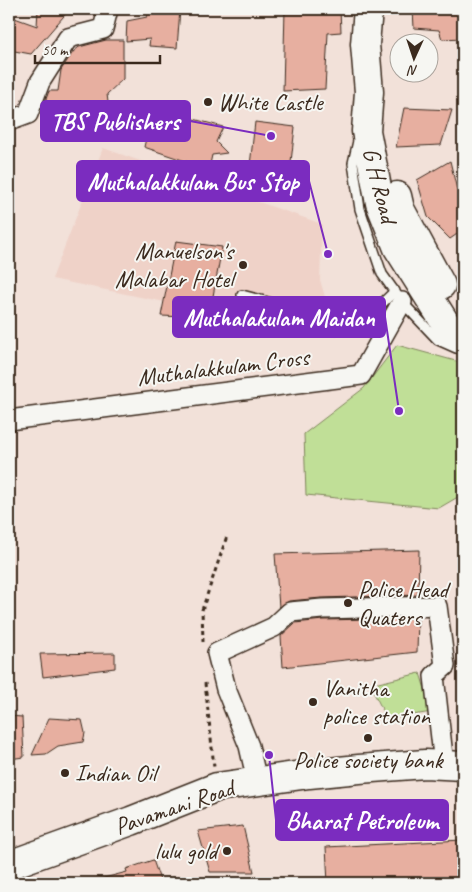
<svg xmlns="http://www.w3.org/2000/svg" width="472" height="892" font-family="Caveat,sans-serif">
	<rect width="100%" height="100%" fill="#f2e1d9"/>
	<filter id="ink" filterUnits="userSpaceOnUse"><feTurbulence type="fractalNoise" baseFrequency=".02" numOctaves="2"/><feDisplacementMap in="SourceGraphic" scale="10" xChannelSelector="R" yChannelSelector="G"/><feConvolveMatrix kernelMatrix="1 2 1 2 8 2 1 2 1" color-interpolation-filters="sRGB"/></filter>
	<g filter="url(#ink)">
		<path fill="#efd2c8" d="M 103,148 L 322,224 L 320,280 L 337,337 L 52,279 Z"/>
		<path fill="#c0df97" stroke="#7e845a" d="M 397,345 L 463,363 L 463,494 L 439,508 L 306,495 L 304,434 L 364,388 Z
			M 420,673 L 432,712 L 387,719 L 370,685 Z"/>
		<path fill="#e7afa0" stroke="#3b2a1e" d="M 38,9 L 70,9 L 31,54 L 9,50 L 9,16 L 37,26 Z
			M 150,9 L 180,9 L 177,48 L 149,46 L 150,39 L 126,41 L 127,21 L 147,17 Z
			M 285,9 L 340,9 L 341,32 L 328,33 L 325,89 L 283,91 Z
			M 413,9 L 463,9 L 463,38 L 442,39 L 439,30 L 414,28 Z
			M 106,40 L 123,40 L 123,79 L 107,94 L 110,119 L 105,131 L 82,121 L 51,122 L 41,112 L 49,91 L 58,91 L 61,70 L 73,52 L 79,47 Z
			M 153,108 L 223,127 L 216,142 L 227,153 L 212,155 L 209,169 L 144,147 Z
			M 404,108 L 452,110 L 441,145 L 396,147 Z
			M 255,122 L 295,127 L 289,179 L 249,174 Z
			M 450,161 L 457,190 L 463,187 L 463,230 L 450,239 L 428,217 L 417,180 Z
			M 176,241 L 222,247 L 209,318 L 161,316 Z
			M 419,550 L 418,595 L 321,598 L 289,601 L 279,607 L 275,554 Z
			M 418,618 L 417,652 L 283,667 L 281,636 L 295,623 L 323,620 Z
			M 115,653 L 115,668 L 43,677 L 40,654 Z
			M 9,716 L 22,717 L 24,757 L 9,759 Z
			M 49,718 L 82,720 L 85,733 L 83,742 L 58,746 L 46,754 L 32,755 Z
			M 243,826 L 254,872 L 210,872 L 198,831 Z
			M 463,840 L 463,882 L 328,883 L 326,847 Z
			M 153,860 L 161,883 L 101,883 L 100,879 L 127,872 L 126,869 Z"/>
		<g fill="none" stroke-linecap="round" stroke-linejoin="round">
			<g stroke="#3b2a1e" stroke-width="12">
				<path id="lane" d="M 358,141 L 353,163 L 360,209 L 382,274 L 402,302 L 438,340 L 456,348
					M 242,295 L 347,323 L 373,312 L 395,291"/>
			</g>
			<g stroke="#3b2a1e" stroke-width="22">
				<path id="street" d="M 9,121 L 28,114 L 40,82 L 68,38 L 103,29 L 108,9
					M 9,420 L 361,375 L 402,302
					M 257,781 L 249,746 L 226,689 L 217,653 L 274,627 L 290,612 L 322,609 L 437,606 L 445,666 L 434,676 L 444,765"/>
			</g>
			<g stroke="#3b2a1e" stroke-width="31">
				<path id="primary" d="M 368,9 L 365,44 L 369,92 L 366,131 L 380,203 L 398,248 L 446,324 L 463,340
					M 397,196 L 400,209 L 441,285
					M 9,865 L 131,821 L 217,787 L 309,774 L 359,769 L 425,764 L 463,766"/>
			</g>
			<path stroke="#3b2a1e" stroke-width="3" stroke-dasharray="4 4" stroke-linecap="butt" d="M 203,642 L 202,610 L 227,536
				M 205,683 L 214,767"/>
			<use href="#lane" stroke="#f6f6f2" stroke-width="9"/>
			<use href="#street" stroke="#f6f6f2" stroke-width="19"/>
			<use href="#primary" stroke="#f6f6f2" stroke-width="28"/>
		</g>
	</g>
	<g fill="#3b2a1e" stroke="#f6f6f2" stroke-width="2">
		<circle cx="208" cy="102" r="5"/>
		<circle cx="243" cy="265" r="5"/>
		<circle cx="348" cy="603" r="5"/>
		<circle cx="313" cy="702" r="5"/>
		<circle cx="368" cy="738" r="5"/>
		<circle cx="65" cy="773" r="5"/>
		<circle cx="227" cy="851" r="5"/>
	</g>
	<g text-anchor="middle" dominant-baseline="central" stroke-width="4" stroke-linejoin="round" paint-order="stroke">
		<g font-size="24" fill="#3b2a1e" stroke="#f6f6f2" text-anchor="start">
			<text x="218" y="102">White Castle</text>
			<text x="233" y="251" text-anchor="end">Manuelson's<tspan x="233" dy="28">Malabar Hotel</tspan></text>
			<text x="358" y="589">Police Head<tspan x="358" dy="28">Quaters</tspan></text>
			<text x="323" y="688">Vanitha<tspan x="323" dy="28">police station</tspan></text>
			<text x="368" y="760" text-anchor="middle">Police society bank</text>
			<text x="75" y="773">Indian Oil</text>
			<text x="217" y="851" text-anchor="end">lulu gold</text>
		</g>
		<g font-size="24" fill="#3b2a1e" stroke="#f6f6f2">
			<text transform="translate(380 185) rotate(76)">G H Road</text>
			<text transform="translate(223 367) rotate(-7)">Muthalakkulam Cross</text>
			<text transform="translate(174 807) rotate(-19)">Pavamani Road</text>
		</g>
	</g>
	<path fill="none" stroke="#7b2cbf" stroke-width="2" d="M271 136L190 121M328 254L309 181M399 411L385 317M269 755L276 820"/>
	<g fill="#7b2cbf" stroke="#f6f6f2" stroke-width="2">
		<circle cx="271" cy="136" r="5"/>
		<circle cx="328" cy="254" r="5"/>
		<circle cx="399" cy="411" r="5"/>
		<circle cx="269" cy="755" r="5"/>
	</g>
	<g fill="#7b2cbf" stroke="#7b2cbf" stroke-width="2">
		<rect x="41" y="101" width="149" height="40" rx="5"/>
		<rect x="77" y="161" width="232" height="40" rx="5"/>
		<rect x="173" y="297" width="212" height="40" rx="5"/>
		<rect x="276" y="800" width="172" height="40" rx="5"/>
	</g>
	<g font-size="25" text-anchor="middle" font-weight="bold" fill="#fff">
		<text x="115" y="130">TBS Publishers</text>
		<text x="193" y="190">Muthalakkulam Bus Stop</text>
		<text x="279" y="326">Muthalakulam Maidan</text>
		<text x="362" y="829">Bharat Petroleum</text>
	</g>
	<rect width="472" height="892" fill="none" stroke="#f6f6f2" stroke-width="30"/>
	<rect x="15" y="15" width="442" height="862" fill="none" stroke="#3b2a1e" stroke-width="2" filter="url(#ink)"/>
	<g transform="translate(414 58) rotate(183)"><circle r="24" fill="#f6f6f2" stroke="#aba49d"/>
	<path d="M0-4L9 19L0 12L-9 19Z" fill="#3b2a1e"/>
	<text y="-8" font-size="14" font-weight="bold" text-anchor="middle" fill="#3b2a1e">N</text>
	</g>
	<path d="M35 55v8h125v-8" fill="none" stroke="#3b2a1e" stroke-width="2.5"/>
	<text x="42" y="55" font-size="15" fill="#3b2a1e" stroke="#f6f6f2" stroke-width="4" paint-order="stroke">50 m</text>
</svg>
